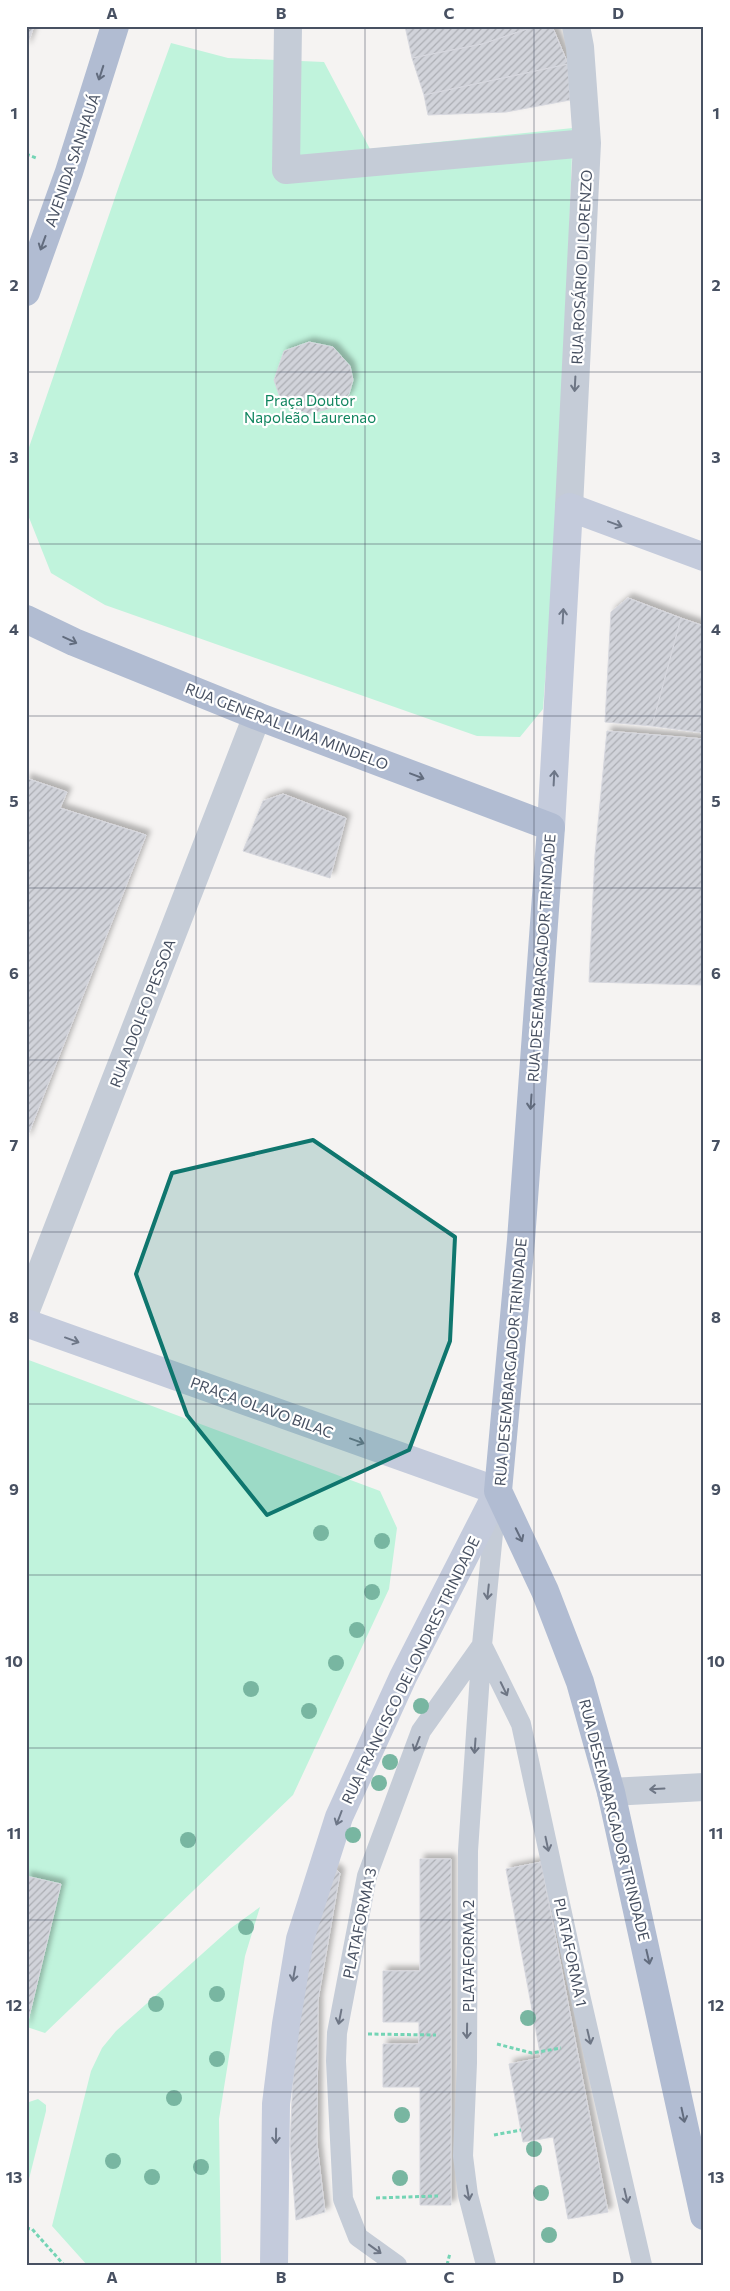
<svg xmlns="http://www.w3.org/2000/svg" width="730" height="2291" font-family="Commissioner,sans-serif">
	<defs>
		<pattern id="building-hatch" width="6" height="6" patternUnits="userSpaceOnUse" patternTransform="scale(1.25)"><rect width="6" height="6" fill="#d1d3da"/><path d="M-1 1l2-2M0 6l6-6M5 7l2-2" fill="none" stroke="#acaeb4"/></pattern>
		<filter id="shadow"><feDropShadow dx="4.5" dy="-4.5" stdDeviation="2.5" flood-color="#0004"/></filter>
	</defs>
	<rect width="100%" height="100%" fill="#f5f3f2"/>
	<path fill="#c0f3dc" d="M 171,43 L 228,58 L 324,62 L 370,149 L 573,128 L 560,477 L 543,709 L 520,737 L 477,736 L 105,605 L 51,573 L 26,510 L 26,456 L 120,183 Z
		M 26,1359 L 380,1491 L 397,1528 L 389,1589 L 293,1795 L 45,2033 L 27,2027 L 61,1885 L 26,1876 Z
		M 260,1907 L 245,1956 L 219,2119 L 221,2265 L 87,2265 L 52,2226 L 91,2071 L 102,2048 L 116,2031 L 231,1928 Z
		M 38,2099 L 46,2105 L 46,2111 L 26,2191 L 26,2110 L 29,2102 Z"/>
	<path fill="url(#building-hatch)" stroke="#d6d7de" filter="url(#shadow)" d="M 26,26 L 34,26 L 26,48 Z
		M 405,26 L 536,26 L 482,44 L 412,58 Z
		M 536,26 L 552,26 L 568,64 L 424,95 L 412,58 L 482,44 Z
		M 568,64 L 570,100 L 506,112 L 428,115 L 424,95 Z
		M 309,342 L 333,347 L 350,366 L 353,380 L 349,394 L 340,406 L 309,414 L 282,404 L 274,380 L 284,351 Z
		M 628,598 L 681,618 L 652,726 L 605,722 L 611,612 Z
		M 681,618 L 704,626 L 704,733 L 652,726 Z
		M 607,731 L 704,739 L 704,985 L 589,982 L 595,855 Z
		M 26,778 L 67,792 L 60,808 L 146,835 L 26,1140 Z
		M 283,794 L 346,818 L 330,878 L 243,851 L 263,801 Z
		M 420,1859 L 451,1859 L 451,2205 L 420,2205 L 420,2087 L 383,2087 L 383,2044 L 419,2044 L 419,2022 L 383,2022 L 383,1971 L 420,1971 Z
		M 541,1862 L 608,2212 L 568,2219 L 553,2137 L 523,2142 L 509,2064 L 541,2058 L 506,1869 Z
		M 333,1867 L 340,1873 L 318,2000 L 317,2144 L 325,2212 L 296,2220 L 290,2145 L 297,1989 Z
		M 26,1876 L 61,1884 L 26,2029 Z"/>
	<g fill="none" stroke-linecap="round" stroke-linejoin="round">
		<path stroke="#74d4b5" stroke-width="3" stroke-dasharray="4 2.5" stroke-linecap="butt" d="M 26,154 L 36,158
			M 368,2034 L 436,2035
			M 497,2044 L 532,2053 L 561,2048
			M 494,2135 L 521,2130
			M 376,2198 L 438,2196
			M 26,2228 L 32,2229 L 64,2265
			M 447,2265 L 450,2253"/>
		<path stroke="#c5ccd7" stroke-width="20" d="M 483,1647 L 521,1724 L 575,1973 L 642,2265
			M 397,2265 L 358,2237 L 343,2199 L 336,2061 L 337,2033 L 367,1876 L 421,1731 L 482,1645
			M 486,2265 L 468,2195 L 463,2156 L 467,2063 L 468,1851 L 482,1645 L 496,1503"/>
		<path stroke="#c5ccd7" stroke-width="28" d="M 288,26 L 286,170 L 587,143
			M 569,507 L 587,143 L 580,47 L 576,26
			M 26,1310 L 257,716
			M 611,1792 L 704,1787"/>
		<path stroke="#c4cbdc" stroke-width="28" d="M 551,827 L 569,507 L 704,557
			M 26,1323 L 498,1491 L 403,1677 L 339,1817 L 300,1939 L 286,2024 L 276,2104 L 274,2265"/>
		<path stroke="#b1bcd2" stroke-width="28" d="M 26,292 L 69,172 L 115,26
			M 26,619 L 74,642 L 257,716 L 551,827 L 521,1240 L 498,1491 L 545,1591 L 580,1682 L 611,1792 L 704,2216"/>
	</g>
	<g fill="#78b6a1">
		<circle cx="321" cy="1533" r="8"/>
		<circle cx="382" cy="1541" r="8"/>
		<circle cx="372" cy="1592" r="8"/>
		<circle cx="357" cy="1630" r="8"/>
		<circle cx="336" cy="1663" r="8"/>
		<circle cx="251" cy="1689" r="8"/>
		<circle cx="421" cy="1706" r="8"/>
		<circle cx="309" cy="1711" r="8"/>
		<circle cx="390" cy="1762" r="8"/>
		<circle cx="379" cy="1783" r="8"/>
		<circle cx="353" cy="1835" r="8"/>
		<circle cx="188" cy="1840" r="8"/>
		<circle cx="246" cy="1927" r="8"/>
		<circle cx="217" cy="1994" r="8"/>
		<circle cx="156" cy="2004" r="8"/>
		<circle cx="528" cy="2018" r="8"/>
		<circle cx="217" cy="2059" r="8"/>
		<circle cx="174" cy="2098" r="8"/>
		<circle cx="402" cy="2115" r="8"/>
		<circle cx="534" cy="2149" r="8"/>
		<circle cx="113" cy="2161" r="8"/>
		<circle cx="201" cy="2167" r="8"/>
		<circle cx="152" cy="2177" r="8"/>
		<circle cx="400" cy="2178" r="8"/>
		<circle cx="541" cy="2193" r="8"/>
		<circle cx="549" cy="2235" r="8"/>
	</g>
	<defs><path id="oneway-shaft" d="M-6 0H5M1.5-3L5.5 0L1.5 3" fill="none" stroke-width="1.6" stroke-linecap="round" stroke-linejoin="round" transform="scale(1.25)"/></defs>
	<g stroke="#626c7e">
		<use href="#oneway-shaft" transform="translate(101 73) rotate(108)"/>
		<use href="#oneway-shaft" transform="translate(43 243) rotate(110)"/>
		<use href="#oneway-shaft" transform="translate(70 640) rotate(25)"/>
		<use href="#oneway-shaft" transform="translate(417 776) rotate(21)"/>
		<use href="#oneway-shaft" transform="translate(531 1102) rotate(94)"/>
		<use href="#oneway-shaft" transform="translate(519 1535) rotate(64)"/>
		<use href="#oneway-shaft" transform="translate(648 1957) rotate(77)"/>
		<use href="#oneway-shaft" transform="translate(683 2115) rotate(78)"/>
	</g>
	<g stroke="#6e7685">
		<use href="#oneway-shaft" transform="translate(575 384) rotate(93)"/>
		<use href="#oneway-shaft" transform="translate(488 1592) rotate(96)"/>
		<use href="#oneway-shaft" transform="translate(504 1689) rotate(64)"/>
		<use href="#oneway-shaft" transform="translate(417 1744) rotate(111)"/>
		<use href="#oneway-shaft" transform="translate(475 1746) rotate(94)"/>
		<use href="#oneway-shaft" transform="translate(657 1789) rotate(177)"/>
		<use href="#oneway-shaft" transform="translate(547 1844) rotate(78)"/>
		<use href="#oneway-shaft" transform="translate(340 2017) rotate(101)"/>
		<use href="#oneway-shaft" transform="translate(467 2031) rotate(91)"/>
		<use href="#oneway-shaft" transform="translate(589 2037) rotate(77)"/>
		<use href="#oneway-shaft" transform="translate(468 2193) rotate(80)"/>
		<use href="#oneway-shaft" transform="translate(626 2196) rotate(77)"/>
		<use href="#oneway-shaft" transform="translate(375 2249) rotate(36)"/>
	</g>
	<g stroke="#6d7687">
		<use href="#oneway-shaft" transform="translate(615 524) rotate(20)"/>
		<use href="#oneway-shaft" transform="translate(563 616) rotate(-87)"/>
		<use href="#oneway-shaft" transform="translate(554 778) rotate(-87)"/>
		<use href="#oneway-shaft" transform="translate(72 1340) rotate(20)"/>
		<use href="#oneway-shaft" transform="translate(357 1441) rotate(20)"/>
		<use href="#oneway-shaft" transform="translate(339 1818) rotate(111)"/>
		<use href="#oneway-shaft" transform="translate(294 1974) rotate(100)"/>
		<use href="#oneway-shaft" transform="translate(276 2136) rotate(91)"/>
	</g>
	<path fill="#0f766e" fill-opacity="0.2" stroke="#0f766e" stroke-width="4" stroke-linejoin="round" d="M 313,1140 L 455,1237 L 450,1341 L 409,1450 L 267,1515 L 187,1415 L 136,1274 L 172,1173 Z"/>
	<path fill="none" stroke="#485162" stroke-width="1" stroke-opacity="0.55" d="M 196,26 L 196,2265M 365,26 L 365,2265M 534,26 L 534,2265M 26,200 L 704,200M 26,372 L 704,372M 26,544 L 704,544M 26,716 L 704,716M 26,888 L 704,888M 26,1060 L 704,1060M 26,1232 L 704,1232M 26,1404 L 704,1404M 26,1575 L 704,1575M 26,1748 L 704,1748M 26,1920 L 704,1920M 26,2092 L 704,2092"/>
	<g text-anchor="middle" dominant-baseline="central" stroke-width="4.5" stroke-linejoin="round" paint-order="stroke">
		<g font-size="15" fill="#485162" stroke="#fff">
			<text transform="translate(72 160) rotate(-71)">AVENIDA SANHAUÁ</text>
			<text transform="translate(581 267) rotate(-87)">RUA ROSÁRIO DI LORENZO</text>
			<text transform="translate(287 726) rotate(21)">RUA GENERAL LIMA MINDELO</text>
			<text transform="translate(541 958) rotate(-86)">RUA DESEMBARGADOR TRINDADE</text>
			<text transform="translate(142 1013) rotate(-69)">RUA ADOLFO PESSOA</text>
			<text transform="translate(510 1362) rotate(-85)">RUA DESEMBARGADOR TRINDADE</text>
			<text transform="translate(262 1407) rotate(20)">PRAÇA OLAVO BILAC</text>
			<text transform="translate(410 1670) rotate(-64)">RUA FRANCISCO DE LONDRES TRINDADE</text>
			<text transform="translate(615 1820) rotate(76)">RUA DESEMBARGADOR TRINDADE</text>
			<text transform="translate(359 1923) rotate(-78)">PLATAFORMA 3</text>
			<text transform="translate(571 1952) rotate(78)">PLATAFORMA 1</text>
			<text transform="translate(468 1956) rotate(-90)">PLATAFORMA 2</text>
		</g>
		<g font-size="15" fill="#11855f" stroke="#fff">
			<text x="310" y="400">Praça Doutor<tspan x="310" dy="17">Napoleão Laurenao</tspan></text>
		</g>
	</g>
	<rect width="730" height="2291" fill="none" stroke="#ffffff" stroke-width="55"/>
	<rect x="28" y="28" width="674" height="2236" fill="none" stroke="#485162" stroke-width="2"/>
	<g font-size="16" text-anchor="middle" font-weight="bold" fill="#485162">
		<text x="112" y="19">A</text>
		<text x="281" y="19">B</text>
		<text x="449" y="19">C</text>
		<text x="618" y="19">D</text>
		<text x="14" y="119">1</text>
		<text x="716" y="119">1</text>
		<text x="14" y="291">2</text>
		<text x="716" y="291">2</text>
		<text x="14" y="463">3</text>
		<text x="716" y="463">3</text>
		<text x="14" y="635">4</text>
		<text x="716" y="635">4</text>
		<text x="14" y="807">5</text>
		<text x="716" y="807">5</text>
		<text x="14" y="979">6</text>
		<text x="716" y="979">6</text>
		<text x="14" y="1151">7</text>
		<text x="716" y="1151">7</text>
		<text x="14" y="1323">8</text>
		<text x="716" y="1323">8</text>
		<text x="14" y="1495">9</text>
		<text x="716" y="1495">9</text>
		<text x="14" y="1667">10</text>
		<text x="716" y="1667">10</text>
		<text x="14" y="1839">11</text>
		<text x="716" y="1839">11</text>
		<text x="14" y="2011">12</text>
		<text x="716" y="2011">12</text>
		<text x="14" y="2183">13</text>
		<text x="716" y="2183">13</text>
		<text x="112" y="2283">A</text>
		<text x="281" y="2283">B</text>
		<text x="449" y="2283">C</text>
		<text x="618" y="2283">D</text>
	</g>
</svg>
